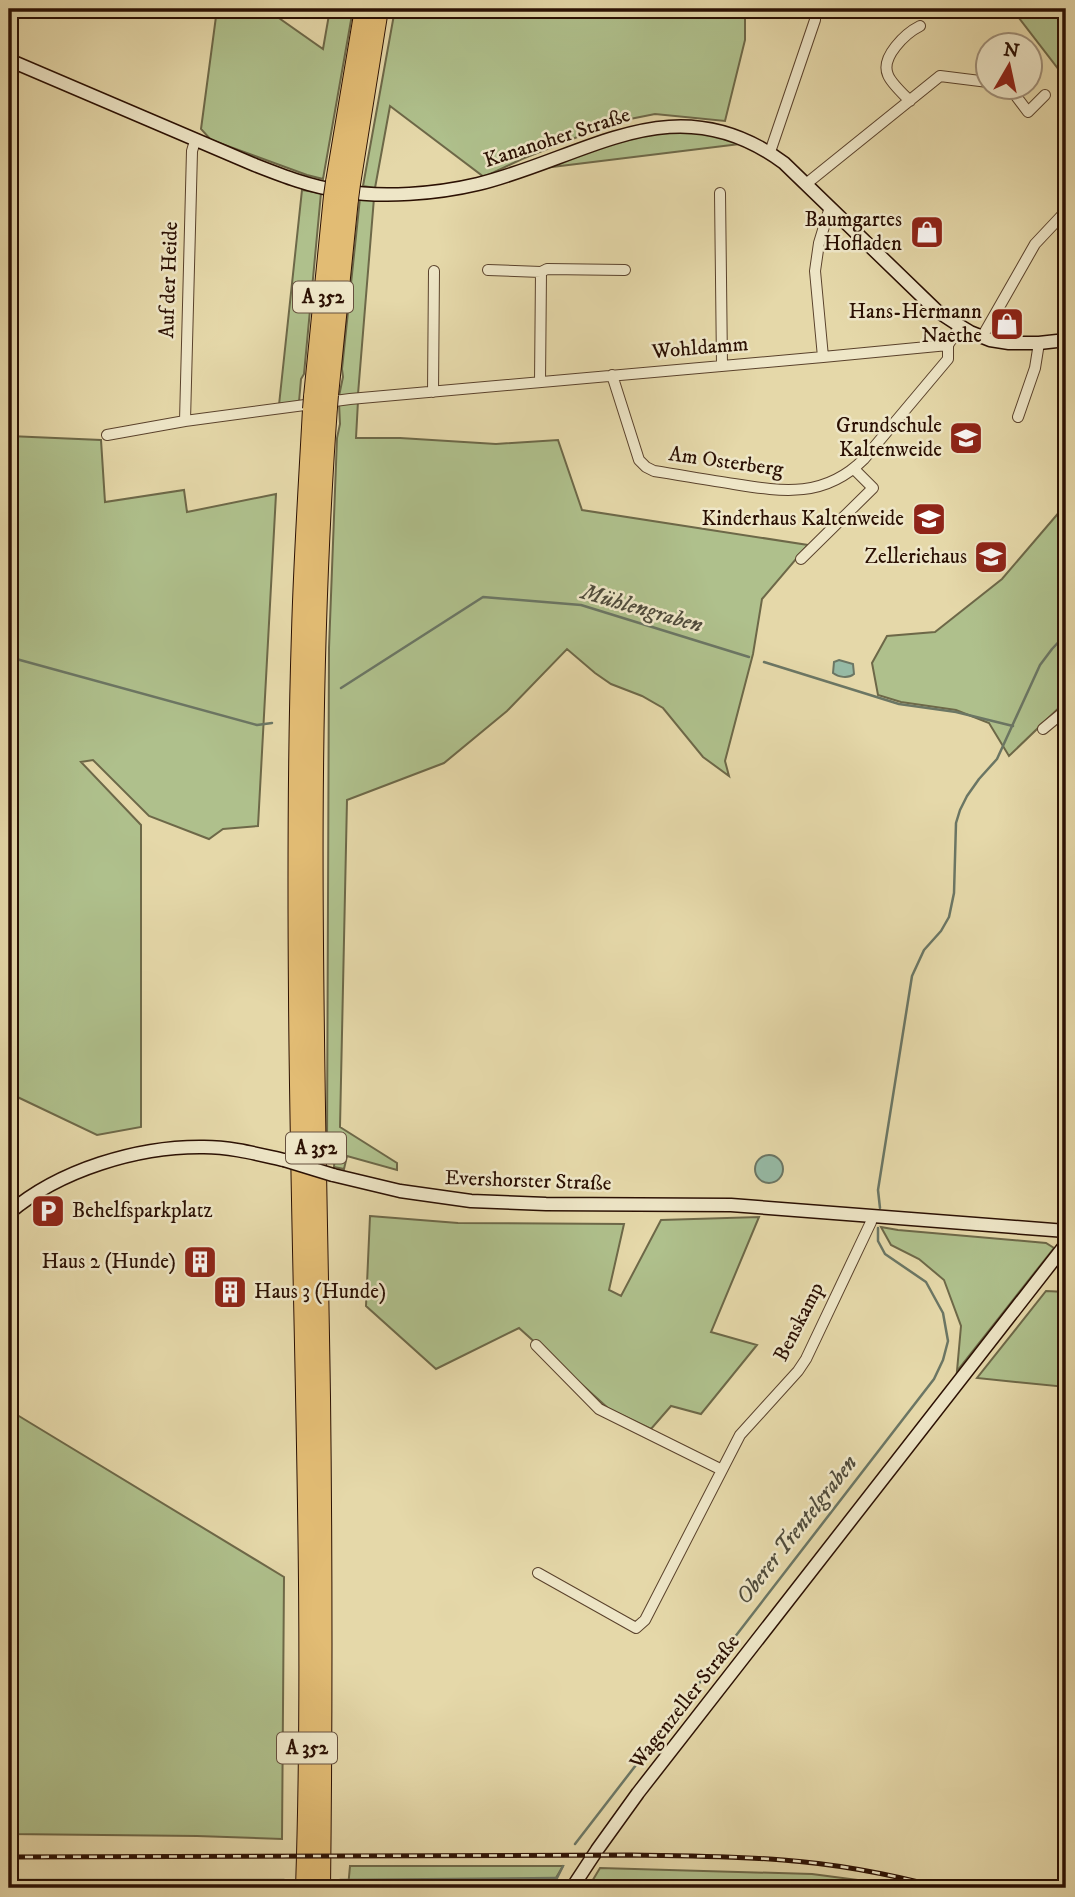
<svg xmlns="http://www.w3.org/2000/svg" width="1075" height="1897" font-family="'IM FELL DW Pica',serif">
	<rect width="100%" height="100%" fill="#e5d8a9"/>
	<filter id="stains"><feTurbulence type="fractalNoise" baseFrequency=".00286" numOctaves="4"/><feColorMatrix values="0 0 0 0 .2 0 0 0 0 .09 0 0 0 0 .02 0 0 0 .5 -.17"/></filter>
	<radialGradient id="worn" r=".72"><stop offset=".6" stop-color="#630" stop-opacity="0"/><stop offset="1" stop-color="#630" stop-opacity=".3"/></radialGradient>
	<path fill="#afc08c" stroke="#6d6848" stroke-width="2" d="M 217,9 L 266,9 L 323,49 L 330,9 L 353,9 L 323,179 L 307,175 L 211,140 L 201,129 Z
		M 395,9 L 745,9 L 745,40 L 725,121 L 655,114 L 615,122 L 522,159 L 484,177 L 390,106 L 375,188 L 363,186 Z
		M 1012,9 L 1066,9 L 1066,79 Z
		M 701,132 L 748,143 L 544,168 L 618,140 L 652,133 Z
		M 302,190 L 321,193 L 304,374 L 301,379 L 299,402 L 279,405 Z
		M 360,198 L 374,198 L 358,394 L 339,396 L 343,377 L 342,369 Z
		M 358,401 L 356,438 L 400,438 L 496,444 L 558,440 L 582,510 L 808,545 L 762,599 L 753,654 L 725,761 L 729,776 L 703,757 L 663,708 L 642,696 L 611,684 L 595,673 L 567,649 L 507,711 L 444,763 L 347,800 L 340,1127 L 397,1163 L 397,1170 L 347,1156 L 344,1169 L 334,1167 L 335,1153 L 327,1151 L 329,648 L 337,438 L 340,424 L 339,403 Z
		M 9,436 L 101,440 L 105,502 L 184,490 L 187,512 L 276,494 L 258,826 L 223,829 L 209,839 L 149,816 L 93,760 L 81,762 L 141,825 L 141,1127 L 97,1135 L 9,1093 Z
		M 1061,510 L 1066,512 L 1066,701 L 1009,756 L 989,723 L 956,710 L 901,702 L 878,695 L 872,663 L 887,636 L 935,632 L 1002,579 Z
		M 370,1216 L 458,1223 L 624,1224 L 609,1290 L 621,1296 L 661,1220 L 759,1217 L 711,1332 L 757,1345 L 701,1414 L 671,1406 L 651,1429 L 609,1409 L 519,1328 L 436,1369 L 366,1306 Z
		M 881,1227 L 898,1230 L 1046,1243 L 1054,1248 L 957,1371 L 961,1326 L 944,1280 L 919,1259 L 891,1245 Z
		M 1046,1291 L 1066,1292 L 1066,1387 L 977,1378 Z
		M 9,1410 L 284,1577 L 282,1839 L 197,1836 L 9,1834 Z
		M 350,1866 L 563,1866 L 556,1878 L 552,1888 L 348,1888 Z
		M 600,1868 L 812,1874 L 896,1885 L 907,1888 L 588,1888 Z
		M 146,1880 L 174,1880 L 173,1888 L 145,1888 Z"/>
	<path fill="#96baa5" stroke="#6b7664" stroke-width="2" d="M 839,660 L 853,664 L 854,674 C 848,679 838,677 833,673 L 834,662 Z
		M755 1169a14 14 0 1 1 28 0a14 14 0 1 1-28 0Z"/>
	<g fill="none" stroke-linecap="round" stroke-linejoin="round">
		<path stroke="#6b7664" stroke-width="2.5" d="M 9,69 L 18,73
			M 9,657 L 257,725 L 272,723
			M 764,662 L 899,704 L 956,712 L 1013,726
			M 341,688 L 483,597 L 581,605 L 749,657
			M 880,1208 L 878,1190 L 912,976 L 924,950 L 941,931 L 949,917 L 954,893 L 956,823 L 960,810 L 967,796 L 979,779 L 997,759 L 1040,665 L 1052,649 L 1066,634
			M 575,1844 L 934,1379 L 943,1360 L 948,1341 L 943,1313 L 926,1282 L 885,1254 L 878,1241 L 878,1228
			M 9,1880 L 272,1880
			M 340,1880 L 556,1878
			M 270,1888 L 272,1880 L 284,1880
			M 552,1888 L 563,1866"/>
		<g stroke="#5a422c" stroke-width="12">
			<path id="street" d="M 1010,88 L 1028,112 L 1045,95
				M 910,101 C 904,95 891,83 888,75 C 880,57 906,33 920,26
				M 770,152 L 815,20 L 815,9
				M 806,184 L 940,76 L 988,82
				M 720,193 L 722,365
				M 488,270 L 541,272 L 547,269 L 625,270
				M 982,337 L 1035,244 L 1066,211
				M 948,345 L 960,326
				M 823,357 L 815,271 L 819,243 L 830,207
				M 612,375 L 639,460 L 646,467 L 654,471 C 680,475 707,480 734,484 C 784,492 825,498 864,459 L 948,359 L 948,345
				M 540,382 L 541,272
				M 433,392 L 434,271
				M 1018,417 L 1035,368 L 1039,343
				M 185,421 L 192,151 L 195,141
				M 107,435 L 185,421 L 350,399 L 823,357 L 948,345
				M 801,559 L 873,488 L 854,469
				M 1043,729 L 1066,710
				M 536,1345 L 599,1409 L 722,1470
				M 538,1573 L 636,1628 L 645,1620 L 740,1435 L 798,1371 L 806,1359 L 871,1222 L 871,1216"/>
		</g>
		<g stroke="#2b1003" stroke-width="15">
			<path id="secondary" d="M 9,60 L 255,165 C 283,176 311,187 341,191 C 383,198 436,194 478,184 C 588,157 675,82 784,163 L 937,311 L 960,326 L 970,332 L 990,340 L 1009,343 L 1039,343 L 1066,340
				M 333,1175 L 400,1191 L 471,1201 L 546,1204 L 731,1205 L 1066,1231
				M 9,1213 C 59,1170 138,1146 204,1147 C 231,1147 257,1154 284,1160
				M 572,1888 L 597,1850 L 638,1793 L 1066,1244"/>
		</g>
		<g stroke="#2b1003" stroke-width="20">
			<path id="highway" d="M 335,182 L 364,9
				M 351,184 L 379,9
				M 329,395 L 349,199
				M 313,397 L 333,196
				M 305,1888 C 315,1591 300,1294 298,996 C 297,875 297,753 301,632 C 303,558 308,484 312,409
				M 321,1888 C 323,1724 323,1561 321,1397 C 316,1067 304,737 328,407"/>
		</g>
		<use href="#street" stroke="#eee6c7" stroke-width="10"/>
		<use href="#secondary" stroke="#eee6c7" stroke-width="12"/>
		<use href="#highway" stroke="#e2bc74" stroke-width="18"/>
		<g stroke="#2b1003" stroke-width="5">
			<path id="rail" d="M 9,1857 L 632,1855 C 682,1856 733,1856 783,1860 C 837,1864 890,1874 942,1888"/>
		</g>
		<use href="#rail" stroke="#eee6c7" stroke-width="2.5" stroke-dasharray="8" stroke-linecap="butt"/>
		<g stroke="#2b1003" stroke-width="15" stroke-linecap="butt">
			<path id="secondary-bridge" d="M 284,1160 L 333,1175"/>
		</g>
		<g stroke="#2b1003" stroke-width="20" stroke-linecap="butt">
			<path id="highway-bridge" d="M 333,196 L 335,182
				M 349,199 L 351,184
				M 328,407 L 329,395
				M 312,409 L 313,397"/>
		</g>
		<use href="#secondary-bridge" stroke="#eee6c7" stroke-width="12"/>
		<use href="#highway-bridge" stroke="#e2bc74" stroke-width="18"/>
	</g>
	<defs>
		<g id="shop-square" transform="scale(1.75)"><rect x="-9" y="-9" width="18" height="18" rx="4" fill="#8f2418" stroke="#eee6c7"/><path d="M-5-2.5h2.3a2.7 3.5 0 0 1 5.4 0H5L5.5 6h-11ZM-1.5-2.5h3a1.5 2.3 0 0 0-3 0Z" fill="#fff"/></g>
		<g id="school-square" transform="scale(1.75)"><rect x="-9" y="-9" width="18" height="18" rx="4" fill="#8f2418" stroke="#eee6c7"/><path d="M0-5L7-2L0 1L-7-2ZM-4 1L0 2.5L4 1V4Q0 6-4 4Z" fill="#fff"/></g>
		<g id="parking-square" transform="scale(1.75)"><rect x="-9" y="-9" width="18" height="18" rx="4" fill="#8f2418" stroke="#eee6c7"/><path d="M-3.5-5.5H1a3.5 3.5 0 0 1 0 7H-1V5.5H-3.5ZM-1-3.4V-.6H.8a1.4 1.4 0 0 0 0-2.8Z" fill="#fff"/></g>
		<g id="building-square" transform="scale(1.75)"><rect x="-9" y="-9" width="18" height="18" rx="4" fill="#8f2418" stroke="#eee6c7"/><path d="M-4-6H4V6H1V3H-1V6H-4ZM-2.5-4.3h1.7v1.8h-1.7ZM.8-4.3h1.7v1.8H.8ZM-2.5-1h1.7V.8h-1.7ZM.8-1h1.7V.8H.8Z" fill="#fff"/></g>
	</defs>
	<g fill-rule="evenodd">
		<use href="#shop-square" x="927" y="232"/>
		<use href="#shop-square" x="1007" y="324"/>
		<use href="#school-square" x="966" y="438"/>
		<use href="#school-square" x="929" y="519"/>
		<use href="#school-square" x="991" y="557"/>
		<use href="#parking-square" x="48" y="1211"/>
		<use href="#building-square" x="200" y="1262"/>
		<use href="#building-square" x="230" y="1292"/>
	</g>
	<g text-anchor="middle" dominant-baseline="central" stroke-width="5" stroke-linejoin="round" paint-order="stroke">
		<g fill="#eee6c7" stroke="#66503e" stroke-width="2">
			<rect x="293" y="281.5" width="60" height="31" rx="5"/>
			<rect x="286" y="1132.5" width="60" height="31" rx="5"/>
			<rect x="277" y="1732.5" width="60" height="31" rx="5"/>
		</g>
		<g font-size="19" font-weight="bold" fill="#2b1003">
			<text x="323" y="297">A 352</text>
			<text x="316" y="1148">A 352</text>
			<text x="307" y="1748">A 352</text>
		</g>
		<g font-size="21" fill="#2b1003" stroke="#eee6c7">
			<text transform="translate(557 138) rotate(-18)">Kananoher Straße</text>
			<text transform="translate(169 280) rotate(-88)">Auf der Heide</text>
			<text transform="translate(700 348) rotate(-5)">Wohldamm</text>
			<text transform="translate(726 462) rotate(8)">Am Osterberg</text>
			<text transform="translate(528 1181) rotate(2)">Evershorster Straße</text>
			<text transform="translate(799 1322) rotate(-63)">Benskamp</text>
			<text transform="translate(685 1702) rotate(-52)">Wagenzeller Straße</text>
		</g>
		<g font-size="21" fill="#2b1003" stroke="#eee6c7" text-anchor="end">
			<text x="902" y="220">Baumgartes<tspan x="902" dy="24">Hofladen</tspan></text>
			<text x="982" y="312">Hans-Hermann<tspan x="982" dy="24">Naethe</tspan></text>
			<text x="942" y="426">Grundschule<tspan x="942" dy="24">Kaltenweide</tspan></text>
			<text x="904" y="519">Kinderhaus Kaltenweide</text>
			<text x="967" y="557">Zelleriehaus</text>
			<text x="72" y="1211" text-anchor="start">Behelfsparkplatz</text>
			<text x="176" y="1262">Haus 2 (Hunde)</text>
			<text x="254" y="1292" text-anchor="start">Haus 3 (Hunde)</text>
		</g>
		<g font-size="23" font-style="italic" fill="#504c3c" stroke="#eee6c7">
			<text transform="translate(642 609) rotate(16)">Mühlengraben</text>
			<text transform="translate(797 1530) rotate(-52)">Oberer Trentelgraben</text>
		</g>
	</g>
	<rect width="1075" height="1897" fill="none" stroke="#e5d8a9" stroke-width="35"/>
	<rect x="10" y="10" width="1054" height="1876" fill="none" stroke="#2b1003" stroke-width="3.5"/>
	<rect x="18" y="18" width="1040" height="1862" fill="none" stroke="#2b1003" stroke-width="2"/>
	<g transform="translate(1009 66) rotate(9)"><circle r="33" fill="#eee6c7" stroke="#a09079" stroke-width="2"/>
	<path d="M0-5L12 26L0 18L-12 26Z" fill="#8f2418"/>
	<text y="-10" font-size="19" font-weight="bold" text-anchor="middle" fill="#2b1003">N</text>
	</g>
	<rect width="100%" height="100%" filter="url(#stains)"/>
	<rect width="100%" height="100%" fill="url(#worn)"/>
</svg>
